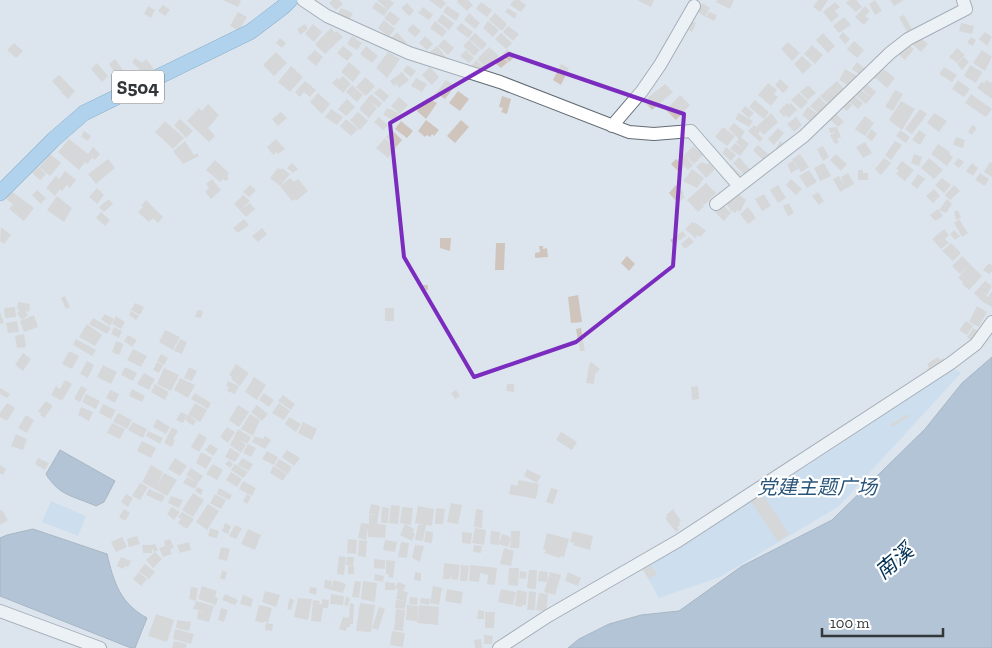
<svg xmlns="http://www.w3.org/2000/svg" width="992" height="648" font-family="'Zilla Slab','Noto Sans SC',serif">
	<rect width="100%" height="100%" fill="#dce5ee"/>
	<path fill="#bbd4ed" d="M 953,368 L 961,373 L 838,507 L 720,577 L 659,598 L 641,566 Z
		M 51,501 L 86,516 L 78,536 L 42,522 Z"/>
	<path fill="#7f9bb5" stroke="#687d90" d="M 992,357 L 992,648 L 568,648 L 579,639 L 609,624 L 641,615 L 679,611 L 742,566 L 832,520 L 925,429 L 962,383 Z
		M 60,450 L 115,481 L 104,502 L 96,506 C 74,496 59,496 46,474 Z
		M 33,529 L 107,554 C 114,583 120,603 147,618 L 135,648 L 131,648 L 0,596 L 0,538 L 7,535 Z"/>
	<path fill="#cfc5bd" d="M 223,0 L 241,0 L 238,7 Z
		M 332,0 L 339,0 L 343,4 L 336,10 L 329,3 Z
		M 377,0 L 390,0 L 394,3 L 388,10 Z
		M 429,0 L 442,0 L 446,3 L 441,9 Z
		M 458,0 L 468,0 L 473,5 L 467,11 L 457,2 Z
		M 514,0 L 519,0 L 526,5 L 521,12 L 510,5 Z
		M 637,0 L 654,0 L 651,7 Z
		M 717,0 L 734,0 L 730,9 L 716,2 Z
		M 818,0 L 828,0 L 820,12 L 813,7 Z
		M 849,0 L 856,0 L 862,7 L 856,12 L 846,3 Z
		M 875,0 L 882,11 L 875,15 L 869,4 Z
		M 890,0 L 904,0 L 894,6 Z
		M 376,2 L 388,10 L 384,16 L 372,8 Z
		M 481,2 L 492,10 L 487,17 L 476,9 Z
		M 835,2 L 840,7 L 835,11 L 839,16 L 831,22 L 823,12 Z
		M 407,3 L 414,11 L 409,16 L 401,8 Z
		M 702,3 L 710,8 L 705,17 L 698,12 Z
		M 163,5 L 170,10 L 165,16 L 158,11 Z
		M 148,6 L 155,10 L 151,18 L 144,14 Z
		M 447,6 L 460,14 L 456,21 L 443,12 Z
		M 865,6 L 870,11 L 865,16 L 869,19 L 864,25 L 855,17 Z
		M 423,7 L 433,15 L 429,20 L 418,13 Z
		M 341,8 L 353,13 L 348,23 L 336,17 Z
		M 508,8 L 517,14 L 515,19 L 505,12 Z
		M 390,11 L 400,19 L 394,26 L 384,18 Z
		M 238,12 L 247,17 L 239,31 L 230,26 Z
		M 709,12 L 717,15 L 714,21 L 706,17 Z
		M 469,13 L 480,23 L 475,29 L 464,20 Z
		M 495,13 L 507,24 L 502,31 L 489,20 Z
		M 442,14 L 454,23 L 449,30 L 437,21 Z
		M 904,15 L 912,29 L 907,32 L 899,17 Z
		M 844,17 L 851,25 L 839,33 L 833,26 Z
		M 384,20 L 395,29 L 389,37 L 378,28 Z
		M 689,20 L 696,23 L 692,32 L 685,28 Z
		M 435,21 L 447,31 L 442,37 L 430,28 Z
		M 488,21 L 499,30 L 493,37 L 483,28 Z
		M 461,23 L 473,32 L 468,38 L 456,29 Z
		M 961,23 L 974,26 L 972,34 L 959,31 Z
		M 305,24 L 308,29 L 300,35 L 297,29 Z
		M 313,24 L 322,32 L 314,42 L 305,34 Z
		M 413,24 L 421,31 L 415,37 L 407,30 Z
		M 508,26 L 519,34 L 513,41 L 503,32 Z
		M 331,28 L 335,33 L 337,31 L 343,37 L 325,54 L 315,44 Z
		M 397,32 L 407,43 L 401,49 L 391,38 Z
		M 843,32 L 850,39 L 845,44 L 839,37 Z
		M 985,32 L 992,37 L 987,46 L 979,39 Z
		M 475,33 L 487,44 L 482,50 L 469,39 Z
		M 501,33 L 512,43 L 506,49 L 495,39 Z
		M 823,33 L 835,46 L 828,53 L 816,40 Z
		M 915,33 L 928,44 L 921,52 L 908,41 Z
		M 352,36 L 362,43 L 357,50 L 347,44 Z
		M 425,36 L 433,44 L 427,50 L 419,43 Z
		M 971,37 L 976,40 L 973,46 L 967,43 Z
		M 280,38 L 286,43 L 282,48 L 276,43 Z
		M 444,39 L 454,48 L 448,55 L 438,46 Z
		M 469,40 L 480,50 L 474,56 L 463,46 Z
		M 903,40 L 914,49 L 905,60 L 894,50 Z
		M 854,41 L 864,50 L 857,58 L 847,49 Z
		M 788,42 L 800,53 L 792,61 L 781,49 Z
		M 14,43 L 23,51 L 16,58 L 7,50 Z
		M 812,45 L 823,55 L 815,64 L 804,54 Z
		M 343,46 L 353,54 L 347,61 L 337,53 Z
		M 366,46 L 378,56 L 372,63 L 360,54 Z
		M 437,46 L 446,57 L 440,62 L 430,52 Z
		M 489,47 L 499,56 L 487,69 L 477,59 Z
		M 957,48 L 965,55 L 957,63 L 949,57 Z
		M 507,49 L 515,56 L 509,62 L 502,55 Z
		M 315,50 L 323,57 L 316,66 L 307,58 Z
		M 466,50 L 474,58 L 469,63 L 460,56 Z
		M 982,50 L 992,57 L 985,71 L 973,63 Z
		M 276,52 L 287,63 L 274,76 L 263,65 Z
		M 388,52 L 400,59 L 387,78 L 376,68 Z
		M 501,56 L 508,62 L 501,68 L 495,63 Z
		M 802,56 L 812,65 L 803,74 L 794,64 Z
		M 964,57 L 969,62 L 962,70 L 957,64 Z
		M 135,58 L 142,63 L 146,59 L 154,69 L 146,76 L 132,62 Z
		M 115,59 L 125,73 L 119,78 L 109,64 Z
		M 476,60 L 486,69 L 481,74 L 471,66 Z
		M 349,62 L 361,72 L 353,82 L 341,72 Z
		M 857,62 L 865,69 L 860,75 L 852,69 Z
		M 97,63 L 108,76 L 102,82 L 91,69 Z
		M 561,64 L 569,68 L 561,85 L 553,80 Z
		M 407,65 L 416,71 L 411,77 L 403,71 Z
		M 970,65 L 982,72 L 976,83 L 964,76 Z
		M 291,66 L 303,77 L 290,92 L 278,82 Z
		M 430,67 L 439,77 L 432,85 L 422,75 Z
		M 878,67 L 885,70 L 895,78 L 887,88 L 877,79 L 872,78 Z
		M 944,67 L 957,75 L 952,82 L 939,74 Z
		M 845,69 L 857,76 L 851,87 L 839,80 Z
		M 402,72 L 409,80 L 399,88 L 397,84 L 394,86 L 390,81 Z
		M 59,75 L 75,91 L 68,99 L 61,92 L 65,88 L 61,91 L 52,81 Z
		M 343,76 L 351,84 L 343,93 L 332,83 L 337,78 L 339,80 Z
		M 365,77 L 375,86 L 366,96 L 356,87 Z
		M 416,78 L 427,84 L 422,92 L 411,86 Z
		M 780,79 L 789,87 L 783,93 L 775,85 Z
		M 446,80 L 455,86 L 445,99 L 436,93 Z
		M 958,80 L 970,89 L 964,97 L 952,89 Z
		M 986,80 L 992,83 L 992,99 L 977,88 L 981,82 L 984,83 Z
		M 305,81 L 316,90 L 310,97 L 304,92 L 300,97 L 295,92 Z
		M 837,81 L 845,90 L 829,105 L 820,96 Z
		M 768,83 L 777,90 L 774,94 L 778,97 L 771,106 L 758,95 Z
		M 665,84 L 673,92 L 652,110 L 647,104 L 650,102 L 647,98 Z
		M 867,84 L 876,92 L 871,98 L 862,89 Z
		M 352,85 L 363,95 L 357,102 L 346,92 Z
		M 808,85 L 816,93 L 808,100 L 800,92 Z
		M 380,88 L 389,96 L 384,102 L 374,93 Z
		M 860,89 L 871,98 L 866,104 L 855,95 Z
		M 895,90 L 903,94 L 893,111 L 885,107 Z
		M 458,91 L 469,99 L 460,111 L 449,103 Z
		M 318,93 L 330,104 L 322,114 L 310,102 Z
		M 799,93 L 808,102 L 801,109 L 791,100 Z
		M 851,93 L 863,103 L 858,109 L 846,99 Z
		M 371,94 L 382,103 L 379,108 L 371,102 L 377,108 L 369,118 L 359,109 Z
		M 971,94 L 992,109 L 986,117 L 965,103 Z
		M 680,95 L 690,105 L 676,120 L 666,110 Z
		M 502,96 L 511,99 L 507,114 L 501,112 L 503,108 L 499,107 Z
		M 399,97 L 408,105 L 400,114 L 391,106 Z
		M 819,97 L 827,105 L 818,113 L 810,106 Z
		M 427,98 L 437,103 L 426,119 L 417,111 Z
		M 844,98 L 852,105 L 847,111 L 839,104 Z
		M 347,99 L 355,107 L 346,116 L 338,109 Z
		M 755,100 L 769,112 L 764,119 L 749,107 Z
		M 901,101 L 915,109 L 902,130 L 889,120 Z
		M 787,103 L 789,105 L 791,103 L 797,110 L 788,118 L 786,115 L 784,117 L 779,111 Z
		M 208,104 L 219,115 L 208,128 L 215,136 L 209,142 L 187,121 L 199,108 L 202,111 Z
		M 745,106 L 754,113 L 749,118 L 741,111 Z
		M 808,107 L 818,114 L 812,123 L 802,115 Z
		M 387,108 L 399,113 L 395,121 L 383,115 Z
		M 331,109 L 343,117 L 337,125 L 325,117 Z
		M 832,109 L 844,122 L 838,127 L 826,116 Z
		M 920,109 L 927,114 L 912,134 L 905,129 Z
		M 281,112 L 287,118 L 278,126 L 272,119 Z
		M 358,112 L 368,121 L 360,130 L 350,120 Z
		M 739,113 L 753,121 L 749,127 L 735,119 Z
		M 771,113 L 778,122 L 764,135 L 760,131 L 758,134 L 763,138 L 760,142 L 748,131 L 754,125 L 756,127 Z
		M 934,113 L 947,121 L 939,132 L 927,123 Z
		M 865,116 L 874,123 L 865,136 L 855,129 Z
		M 379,117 L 388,125 L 383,130 L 374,122 Z
		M 796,117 L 802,125 L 794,132 L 787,124 Z
		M 180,119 L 193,131 L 186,138 L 174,125 Z
		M 346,119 L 358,129 L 351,136 L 340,126 Z
		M 426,120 L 439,130 L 434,136 L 432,134 L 430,137 L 427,135 L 425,137 L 418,131 Z
		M 461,120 L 469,127 L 455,143 L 447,136 Z
		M 165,121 L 184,138 L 173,149 L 155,132 Z
		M 401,121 L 413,131 L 407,138 L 395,129 Z
		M 734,123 L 745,132 L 741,137 L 749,144 L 740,156 L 730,149 L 735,143 L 743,149 L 736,142 L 739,139 L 729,129 Z
		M 972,125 L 977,128 L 972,135 L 968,132 Z
		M 723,127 L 735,136 L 727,146 L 715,137 Z
		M 837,127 L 841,137 L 837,139 L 839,142 L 835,144 L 830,135 L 836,132 L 830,133 L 829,128 Z
		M 778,128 L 784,133 L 774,145 L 768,139 Z
		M 871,129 L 877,134 L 872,141 L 866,137 Z
		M 392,130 L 402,140 L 396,147 L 386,137 Z
		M 900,130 L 910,137 L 906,143 L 896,136 Z
		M 919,130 L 926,135 L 920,145 L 912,140 Z
		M 84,131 L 91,136 L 88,141 L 81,137 Z
		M 956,137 L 965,140 L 963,148 L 953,145 Z
		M 385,138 L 396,148 L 388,158 L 376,148 Z
		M 69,139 L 88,154 L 93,147 L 100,154 L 95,160 L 92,158 L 87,164 L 85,162 L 79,170 L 58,152 Z
		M 276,139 L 285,149 L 278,154 L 276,152 L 273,155 L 267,147 Z
		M 185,141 L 194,155 L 197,153 L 199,156 L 183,164 L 173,151 Z
		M 780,141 L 785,144 L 781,151 L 776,148 Z
		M 895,141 L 902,145 L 891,160 L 885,155 Z
		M 865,142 L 872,153 L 863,158 L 856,147 Z
		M 938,144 L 950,152 L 949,154 L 953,157 L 947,166 L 931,154 Z
		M 758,145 L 768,154 L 763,160 L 753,150 Z
		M 693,146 L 703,155 L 694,164 L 684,155 Z
		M 823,146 L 829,157 L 823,161 L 817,149 Z
		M 726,147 L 736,155 L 731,161 L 722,153 Z
		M 50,154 L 61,163 L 50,176 L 39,167 Z
		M 683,154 L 693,165 L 688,170 L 678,160 Z
		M 800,154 L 809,167 L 801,172 L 792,159 Z
		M 836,154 L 847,164 L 841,171 L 830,160 Z
		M 914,154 L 922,157 L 919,166 L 911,163 Z
		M 739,157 L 753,173 L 747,178 L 733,163 Z
		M 884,158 L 891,163 L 881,175 L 875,169 Z
		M 929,158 L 943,170 L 934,179 L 921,168 Z
		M 958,158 L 964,162 L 959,168 L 954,164 Z
		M 108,159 L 115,168 L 96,184 L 88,174 Z
		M 676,159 L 684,167 L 679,172 L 671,164 Z
		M 215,160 L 229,173 L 227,176 L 229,178 L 226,181 L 223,179 L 220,182 L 206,170 Z
		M 793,161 L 798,169 L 791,173 L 787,164 Z
		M 902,161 L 914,170 L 905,181 L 896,174 L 899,170 L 896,169 Z
		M 701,162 L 707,164 L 709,163 L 715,169 L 706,178 L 696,167 Z
		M 990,162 L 992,163 L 992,177 L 984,172 Z
		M 292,163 L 298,169 L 293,173 L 287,168 Z
		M 824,163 L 831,176 L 820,181 L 814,168 Z
		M 972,163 L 978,168 L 973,176 L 966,171 Z
		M 731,165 L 741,174 L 735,180 L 725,171 Z
		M 38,167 L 46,174 L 40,180 L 32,173 Z
		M 278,168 L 281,170 L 282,168 L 290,174 L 280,186 L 270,178 Z
		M 692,169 L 704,178 L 697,188 L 683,181 Z
		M 809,170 L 817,182 L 807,188 L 799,176 Z
		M 858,170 L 863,170 L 863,173 L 868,173 L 868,180 L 858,180 Z
		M 65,171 L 76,180 L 70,188 L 67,185 L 62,191 L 60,189 L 55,196 L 46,188 L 56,176 L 59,179 Z
		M 848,173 L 854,184 L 840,192 L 833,179 L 839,176 L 845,186 L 841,177 Z
		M 980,173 L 989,179 L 985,186 L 975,180 Z
		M 918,174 L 925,179 L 917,189 L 911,184 Z
		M 290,178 L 294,182 L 298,179 L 308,191 L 296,201 L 295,199 L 292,201 L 280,186 Z
		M 942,178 L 951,185 L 944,193 L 935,185 Z
		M 212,179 L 221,190 L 211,199 L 205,192 L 209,188 L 206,184 Z
		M 791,179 L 802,189 L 796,195 L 786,185 Z
		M 706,183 L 716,193 L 704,205 L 699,200 L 704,206 L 698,212 L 687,200 Z
		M 250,185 L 256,190 L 249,197 L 243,192 Z
		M 676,185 L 684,193 L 682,195 L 685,197 L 678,203 L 669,193 Z
		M 778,185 L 786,198 L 778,203 L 770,190 Z
		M 954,185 L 960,191 L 950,200 L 945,195 Z
		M 97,188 L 104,195 L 97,204 L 89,197 Z
		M 934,189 L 940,196 L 933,203 L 926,196 Z
		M 37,190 L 46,198 L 41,204 L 32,195 Z
		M 11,191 L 34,208 L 24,221 L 9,209 L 13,204 L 6,199 Z
		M 818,192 L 824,201 L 819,205 L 812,196 Z
		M 737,193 L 746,200 L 740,212 L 737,210 L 736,213 L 729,210 L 730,208 L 727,206 L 730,198 Z
		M 764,194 L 771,206 L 762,211 L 755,199 Z
		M 243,195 L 250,201 L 242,209 L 250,203 L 255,209 L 246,217 L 234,204 Z
		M 57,196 L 72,208 L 64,222 L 47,210 Z
		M 109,199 L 113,204 L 104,212 L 99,207 Z
		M 947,199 L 952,204 L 946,213 L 939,210 Z
		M 146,200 L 163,217 L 158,223 L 153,218 L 149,222 L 138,212 L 143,207 L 141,206 Z
		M 721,203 L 731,213 L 724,221 L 714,211 Z
		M 789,203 L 794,213 L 788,216 L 783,206 Z
		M 748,207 L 756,218 L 748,224 L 740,214 Z
		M 938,209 L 943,216 L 935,221 L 930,215 Z
		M 958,210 L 961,218 L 956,220 L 954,212 Z
		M 101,212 L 110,220 L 105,226 L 96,218 Z
		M 244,219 L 249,225 L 238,233 L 233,228 Z
		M 959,219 L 968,233 L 962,237 L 954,223 Z
		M 692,222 L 694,224 L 695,222 L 706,231 L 700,237 L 698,235 L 695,238 L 685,229 Z
		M 1,227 L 11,235 L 4,244 L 0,241 Z
		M 262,228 L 267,234 L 258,242 L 252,236 Z
		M 944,229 L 949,235 L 945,239 L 949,243 L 941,249 L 932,239 Z
		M 954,230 L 960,236 L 955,240 L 950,234 Z
		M 683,231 L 686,236 L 673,244 L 670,240 Z
		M 689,237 L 694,242 L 685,249 L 681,244 Z
		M 440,238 L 451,238 L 450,251 L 440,248 Z
		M 496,243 L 505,243 L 504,270 L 495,270 Z
		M 951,243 L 961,253 L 953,261 L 942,251 Z
		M 539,246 L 543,246 L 543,249 L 547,248 L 548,257 L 535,258 L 535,253 L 540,252 Z
		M 627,256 L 635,264 L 629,271 L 621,263 Z
		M 962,256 L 970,264 L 960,274 L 952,266 Z
		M 989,263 L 992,265 L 992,271 L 989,274 L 983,270 Z
		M 970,264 L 982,276 L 969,290 L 962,284 L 963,282 L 958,278 Z
		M 985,281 L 992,286 L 987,295 L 982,291 L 988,297 L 992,291 L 992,307 L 983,302 L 974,293 Z
		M 422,285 L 428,285 L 428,290 L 421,290 Z
		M 578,295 L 582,322 L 571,323 L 568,297 Z
		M 65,296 L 70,307 L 66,309 L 61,298 Z
		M 18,302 L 30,304 L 29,312 L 25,311 L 28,315 L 22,320 L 17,313 L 20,310 L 17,310 Z
		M 135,303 L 144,307 L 140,315 L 131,310 Z
		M 977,306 L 987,312 L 979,327 L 969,322 Z
		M 15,307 L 16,317 L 5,318 L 4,308 Z
		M 385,308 L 394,308 L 394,321 L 385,321 Z
		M 197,310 L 203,311 L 201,318 L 195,317 Z
		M 131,311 L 139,316 L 136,320 L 129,315 Z
		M 0,312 L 4,323 L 0,324 Z
		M 105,314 L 114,319 L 110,326 L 101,319 Z
		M 34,315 L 38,327 L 24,332 L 20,321 Z
		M 116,316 L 125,322 L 121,329 L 112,324 Z
		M 93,318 L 111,328 L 107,334 L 89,324 Z
		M 17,321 L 19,332 L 8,333 L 6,323 Z
		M 966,321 L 973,326 L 967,335 L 959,330 Z
		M 87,324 L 102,335 L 95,346 L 79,337 Z
		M 114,327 L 122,331 L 119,338 L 111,334 Z
		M 581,328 L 585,351 L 580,351 L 576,329 Z
		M 973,328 L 980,332 L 973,342 L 967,337 Z
		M 165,330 L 180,337 L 173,350 L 159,342 Z
		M 24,334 L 26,347 L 17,348 L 15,336 Z
		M 128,335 L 137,340 L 132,347 L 124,341 Z
		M 76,339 L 96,350 L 92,356 L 73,345 Z
		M 180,339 L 187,342 L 182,354 L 174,351 Z
		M 116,341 L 124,344 L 119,355 L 112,352 Z
		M 133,349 L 147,356 L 141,367 L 127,360 Z
		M 69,351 L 79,356 L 72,369 L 62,364 Z
		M 23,353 L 31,359 L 23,371 L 15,365 Z
		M 161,354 L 168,358 L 164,365 L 157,361 Z
		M 938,357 L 940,360 L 943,358 L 946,365 L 935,374 L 927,369 L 929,367 L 927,364 Z
		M 87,361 L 94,365 L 88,378 L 80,374 Z
		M 157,362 L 163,365 L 159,373 L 153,370 Z
		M 591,362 L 600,369 L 595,374 L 594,384 L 586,383 L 589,365 Z
		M 236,364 L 249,373 L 240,386 L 231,379 L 232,377 L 229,375 Z
		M 103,365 L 117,372 L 111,384 L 97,377 Z
		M 125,367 L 137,373 L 133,381 L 121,375 Z
		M 189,367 L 197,371 L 192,381 L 184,378 Z
		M 164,368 L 179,375 L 171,391 L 157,384 Z
		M 144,373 L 155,379 L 149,390 L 137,384 Z
		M 254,377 L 266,385 L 257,400 L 245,392 Z
		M 180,378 L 195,385 L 188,398 L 174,390 Z
		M 65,380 L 72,384 L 62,401 L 51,395 L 56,386 L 60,389 Z
		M 228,381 L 239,386 L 235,394 L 227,391 L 229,387 L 226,386 Z
		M 155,384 L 169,392 L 165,400 L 151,392 Z
		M 507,384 L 514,384 L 514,392 L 506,391 Z
		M 81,386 L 87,389 L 80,402 L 74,399 Z
		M 698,386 L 699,399 L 692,400 L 691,387 Z
		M 0,388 L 10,394 L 7,398 L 0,394 Z
		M 132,389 L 145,396 L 142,402 L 129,396 Z
		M 110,390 L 119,394 L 115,403 L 106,398 Z
		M 456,390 L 460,396 L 455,399 L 451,393 Z
		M 195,393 L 211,403 L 208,409 L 191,399 Z
		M 264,393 L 274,400 L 269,407 L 259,400 Z
		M 86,394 L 100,401 L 96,409 L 82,402 Z
		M 283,395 L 295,404 L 291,410 L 278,401 Z
		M 46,401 L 53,406 L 44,418 L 40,415 L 41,413 L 38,411 Z
		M 7,403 L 15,408 L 7,421 L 0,417 L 0,413 Z
		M 195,403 L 207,410 L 200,422 L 188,415 Z
		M 279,403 L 290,411 L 284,420 L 272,413 Z
		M 103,404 L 116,410 L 111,419 L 99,413 Z
		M 238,405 L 249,412 L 239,427 L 229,420 Z
		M 257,405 L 268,414 L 262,421 L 251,412 Z
		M 81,407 L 93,412 L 89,421 L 78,415 Z
		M 181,412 L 187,415 L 183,423 L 176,420 Z
		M 118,413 L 132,420 L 127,429 L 113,422 Z
		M 250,414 L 260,420 L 253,436 L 241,429 Z
		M 908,414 L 909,417 L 892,427 L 890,425 Z
		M 26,415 L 34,420 L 27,433 L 18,428 Z
		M 188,415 L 196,421 L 193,426 L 185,420 Z
		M 289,417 L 301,424 L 296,432 L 285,424 Z
		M 157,419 L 170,427 L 166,434 L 153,427 Z
		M 133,422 L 147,429 L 143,438 L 128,430 Z
		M 303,422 L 317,429 L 312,440 L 298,433 Z
		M 112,423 L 125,429 L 120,439 L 107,433 Z
		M 172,427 L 178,431 L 173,439 L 175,440 L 172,447 L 164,443 Z
		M 227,427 L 235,432 L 228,443 L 220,437 Z
		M 238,429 L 251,437 L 247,444 L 240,440 L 246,445 L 241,453 L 230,445 Z
		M 148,431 L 163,438 L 160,444 L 146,436 Z
		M 561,432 L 577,442 L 572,450 L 556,440 Z
		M 199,433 L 207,438 L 199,452 L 191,447 Z
		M 16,434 L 27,439 L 23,450 L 11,446 Z
		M 255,436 L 263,439 L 265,436 L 271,440 L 265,449 L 252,442 Z
		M 142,441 L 156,448 L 151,458 L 137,451 Z
		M 210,444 L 218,449 L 213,456 L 205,450 Z
		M 248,444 L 256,448 L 251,457 L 243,453 Z
		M 230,448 L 240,454 L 235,462 L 225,457 Z
		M 287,450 L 300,458 L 294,466 L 282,457 Z
		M 267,451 L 278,457 L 274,465 L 262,459 Z
		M 201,452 L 212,458 L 206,469 L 196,463 Z
		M 38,458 L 49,463 L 45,470 L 35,464 Z
		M 175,458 L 187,466 L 180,476 L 168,469 Z
		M 242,458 L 253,464 L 249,471 L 238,465 Z
		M 279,459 L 292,467 L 288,474 L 275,466 Z
		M 229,460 L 233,464 L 230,468 L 225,464 Z
		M 213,464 L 223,470 L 217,480 L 206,474 Z
		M 235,464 L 248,472 L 243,478 L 231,470 Z
		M 0,465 L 6,469 L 3,475 L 0,473 Z
		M 151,465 L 163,472 L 157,485 L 164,473 L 177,480 L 167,496 L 142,482 Z
		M 273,466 L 287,474 L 283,481 L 270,473 Z
		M 191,468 L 203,476 L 198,483 L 186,475 Z
		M 527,469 L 541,476 L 537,483 L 524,476 Z
		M 231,472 L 242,479 L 237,487 L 226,480 Z
		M 187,477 L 198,483 L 195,489 L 183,483 Z
		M 519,480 L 539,484 L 536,499 L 509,494 L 511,484 L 517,486 Z
		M 243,481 L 256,488 L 252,496 L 239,489 Z
		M 140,483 L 148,487 L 140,500 L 132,496 Z
		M 198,487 L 203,490 L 201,495 L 195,491 Z
		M 219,488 L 232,495 L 229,500 L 217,494 Z
		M 551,488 L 558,490 L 553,504 L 546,502 Z
		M 149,489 L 165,496 L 162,502 L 146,495 Z
		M 761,492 L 789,534 L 778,542 L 750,500 Z
		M 193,493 L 204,500 L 193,517 L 182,510 Z
		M 126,494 L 133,498 L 128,507 L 121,502 Z
		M 215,494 L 226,500 L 221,509 L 210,503 Z
		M 247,494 L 251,497 L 247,504 L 243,501 Z
		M 171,496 L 183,500 L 179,508 L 168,503 Z
		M 451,503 L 462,505 L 458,524 L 447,522 Z
		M 208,504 L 219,511 L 207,530 L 196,522 Z
		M 371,504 L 380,506 L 377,524 L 386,525 L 385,538 L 368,537 L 368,528 L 366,540 L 358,538 L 361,523 L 369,524 L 369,515 L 376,515 L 369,514 Z
		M 391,505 L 400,506 L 398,524 L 389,523 Z
		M 418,506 L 434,509 L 432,526 L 426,525 L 423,541 L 415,540 L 418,525 L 423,525 L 415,523 Z
		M 172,507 L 180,512 L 174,520 L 167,514 Z
		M 382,507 L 389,508 L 388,523 L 381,523 Z
		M 402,507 L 413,508 L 411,525 L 400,523 Z
		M 436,508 L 445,509 L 443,524 L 435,524 Z
		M 124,509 L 130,513 L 125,521 L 119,517 Z
		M 476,509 L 483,510 L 482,528 L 474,527 Z
		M 673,509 L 681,521 L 679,523 L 680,525 L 677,527 L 679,530 L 676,532 L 665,518 L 667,517 L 666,515 Z
		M 2,510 L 8,520 L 0,525 L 0,511 Z
		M 182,512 L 194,519 L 187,529 L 178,523 L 181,519 L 178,517 Z
		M 225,523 L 231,526 L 228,534 L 222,531 Z
		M 405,524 L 414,529 L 413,533 L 415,534 L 412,541 L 400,535 Z
		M 235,525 L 242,528 L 236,539 L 229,536 Z
		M 210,528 L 219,531 L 217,538 L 208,536 Z
		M 475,528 L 486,530 L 484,545 L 472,543 Z
		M 248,529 L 261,535 L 255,550 L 241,544 Z
		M 426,531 L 433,532 L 432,543 L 424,542 Z
		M 491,531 L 500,532 L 499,545 L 490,544 Z
		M 511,531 L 520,531 L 519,548 L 510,548 L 511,537 L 508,547 L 499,544 L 502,534 L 511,537 Z
		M 573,531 L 593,536 L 590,550 L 573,545 L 574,543 L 570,542 Z
		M 462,532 L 472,533 L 471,544 L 462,543 Z
		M 547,533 L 569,539 L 564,557 L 561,556 L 560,558 L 544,553 L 546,550 L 543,549 Z
		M 137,536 L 140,544 L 129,547 L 127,539 Z
		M 122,537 L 127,547 L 116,552 L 111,542 Z
		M 170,539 L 174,548 L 170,549 L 172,554 L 163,557 L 159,548 L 165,546 L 164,541 Z
		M 348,539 L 357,540 L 356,554 L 347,553 Z
		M 359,540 L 367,541 L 366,557 L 358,556 Z
		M 385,540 L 397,542 L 395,552 L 383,550 Z
		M 189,542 L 191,550 L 180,553 L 177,545 Z
		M 401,542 L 409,543 L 407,558 L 398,557 Z
		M 155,544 L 158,550 L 154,552 L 152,548 L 152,553 L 143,553 L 142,545 L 151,545 Z
		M 415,545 L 424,546 L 420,562 L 412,558 Z
		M 474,545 L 482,546 L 481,553 L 473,552 Z
		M 221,547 L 230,549 L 227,561 L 218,559 Z
		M 504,548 L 514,551 L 511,566 L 500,564 Z
		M 155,552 L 162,559 L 153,568 L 146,560 Z
		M 339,556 L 346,557 L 344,575 L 337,574 Z
		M 121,557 L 131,561 L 128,567 L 125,566 L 123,569 L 117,566 Z
		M 347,557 L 354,557 L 353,566 L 346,565 Z
		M 374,559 L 385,560 L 385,569 L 374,568 Z
		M 386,560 L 395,561 L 393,578 L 388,577 L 389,574 L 386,574 Z
		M 444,563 L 460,565 L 458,580 L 451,579 L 451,572 L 450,579 L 443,579 Z
		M 145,564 L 155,572 L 149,579 L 139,571 Z
		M 461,565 L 469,566 L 467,581 L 460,581 Z
		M 470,565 L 497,568 L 495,585 L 487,584 L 488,575 L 480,573 L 479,582 L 469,581 Z
		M 651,565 L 657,574 L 649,579 L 643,570 Z
		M 348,566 L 354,566 L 354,574 L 348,574 Z
		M 509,568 L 519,568 L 518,586 L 508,585 Z
		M 529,570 L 537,570 L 536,589 L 527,588 Z
		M 222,571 L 227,572 L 225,580 L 220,578 Z
		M 520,571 L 527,572 L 526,579 L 519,578 Z
		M 539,571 L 548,572 L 547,582 L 550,572 L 561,575 L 555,595 L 544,592 L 547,582 L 538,581 Z
		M 139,572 L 147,579 L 141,586 L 133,579 Z
		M 415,572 L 421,573 L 421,581 L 414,580 Z
		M 568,572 L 581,578 L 578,586 L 565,581 Z
		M 375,574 L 384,576 L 383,582 L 374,580 Z
		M 325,580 L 332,581 L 331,588 L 334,580 L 346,584 L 343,593 L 324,588 Z
		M 355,581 L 361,582 L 359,598 L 352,597 Z
		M 363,581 L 377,583 L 375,602 L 361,599 Z
		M 385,582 L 395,583 L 395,590 L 385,590 Z
		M 398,582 L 406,585 L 403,591 L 408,592 L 406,601 L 396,599 L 398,589 L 395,588 Z
		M 202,586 L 217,591 L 215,597 L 218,598 L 216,605 L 198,599 Z
		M 433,586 L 442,588 L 439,605 L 430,603 Z
		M 191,587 L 198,588 L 196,601 L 189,599 Z
		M 310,587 L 317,588 L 316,595 L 309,593 Z
		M 447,589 L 463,592 L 461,604 L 445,601 Z
		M 501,589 L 516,592 L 513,605 L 498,602 Z
		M 517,590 L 527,592 L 526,605 L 522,605 L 522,607 L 515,606 Z
		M 265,591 L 280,595 L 276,607 L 262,602 Z
		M 529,591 L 536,592 L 535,610 L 527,610 Z
		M 539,593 L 548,594 L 546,612 L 536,610 Z
		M 225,594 L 238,600 L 235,605 L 222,600 Z
		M 331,594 L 344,596 L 343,605 L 330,604 Z
		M 243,595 L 253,599 L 251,607 L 240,604 Z
		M 346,597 L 350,598 L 348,606 L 344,605 Z
		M 410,597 L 418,598 L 417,605 L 409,604 Z
		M 290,598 L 294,600 L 291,610 L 287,609 Z
		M 298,598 L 312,599 L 308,620 L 294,617 Z
		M 421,598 L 430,599 L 429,605 L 420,603 Z
		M 322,599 L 329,600 L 328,608 L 323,608 L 321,622 L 311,621 L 313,600 L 320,601 L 319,604 L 322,604 Z
		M 396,600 L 406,601 L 405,609 L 395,608 Z
		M 196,601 L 214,606 L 209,622 L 197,619 L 198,611 L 205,612 L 193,609 Z
		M 350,603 L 354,604 L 353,624 L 350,624 L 350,627 L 347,627 L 346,631 L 339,629 L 343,617 L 349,618 Z
		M 360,603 L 375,605 L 371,632 L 356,631 Z
		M 259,605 L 272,608 L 268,623 L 264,621 L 263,623 L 255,621 Z
		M 407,605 L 418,606 L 417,621 L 406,620 Z
		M 419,605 L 439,607 L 438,625 L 417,623 Z
		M 379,607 L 385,609 L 378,630 L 372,628 Z
		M 221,608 L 228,610 L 224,622 L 218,620 Z
		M 396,609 L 405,610 L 403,631 L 394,630 Z
		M 478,610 L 484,611 L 484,619 L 477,619 Z
		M 485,612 L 495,612 L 494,628 L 485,628 Z
		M 156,614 L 174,620 L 167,642 L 148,636 Z
		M 177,620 L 191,622 L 189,631 L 176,628 Z
		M 266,623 L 273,624 L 272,631 L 265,630 Z
		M 175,629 L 194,634 L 191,644 L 173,639 Z
		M 392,631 L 405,633 L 403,647 L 390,645 Z
		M 484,635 L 493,636 L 492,644 L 484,644 Z
		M 481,639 L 482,648 L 475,648 L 474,640 Z
		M 174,641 L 187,644 L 186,648 L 172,648 Z"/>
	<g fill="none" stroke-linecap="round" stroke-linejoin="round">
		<g stroke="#636b73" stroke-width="14">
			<path id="minor" d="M 303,0 L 327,16 L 409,53 L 500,82 L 629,132 L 654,134 L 691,131 L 739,186
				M 612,126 L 642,91 L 660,65 L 694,6
				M 716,204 L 804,136 L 890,53 L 908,39 L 966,9 L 963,0
				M 0,611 L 100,648
				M 499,648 L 548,616 L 678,541 L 951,363 L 976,344 L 992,322"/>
		</g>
		<g stroke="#2a6fa4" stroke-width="16">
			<path id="major" d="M 0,193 L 54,139 L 84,113 L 250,32 L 283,7 L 290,0"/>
		</g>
		<use href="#minor" stroke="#fff" stroke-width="12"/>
		<use href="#major" stroke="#7cbbeb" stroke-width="15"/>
	</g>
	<path d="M0 0H992V648H0ZM 509,54 L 684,114 L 673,266 L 576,342 L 474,377 L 404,257 L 390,123 Z" fill="#dce5ee" fill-opacity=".55" fill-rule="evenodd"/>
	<path fill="none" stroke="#7b2cbf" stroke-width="4" stroke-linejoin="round" d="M 509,54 L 684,114 L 673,266 L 576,342 L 474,377 L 404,257 L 390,123 Z"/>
	<g text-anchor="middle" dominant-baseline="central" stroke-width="4.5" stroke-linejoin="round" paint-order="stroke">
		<rect fill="#fff" stroke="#707375" stroke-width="1" x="112" y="70.5" width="52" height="33" rx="4"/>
		<g font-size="19" font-weight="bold" fill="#33373a">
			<text x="138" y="87">S504</text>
		</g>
		<g font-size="20" font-style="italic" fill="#29557b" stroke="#fff">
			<text x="817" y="487">党建主题广场</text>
		</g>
		<g font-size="21" font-style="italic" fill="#043357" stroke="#fff">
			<text transform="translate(894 561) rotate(-40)">南溪</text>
		</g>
	</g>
	<path d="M822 628v8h121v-8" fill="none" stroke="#33373a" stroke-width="2.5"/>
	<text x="830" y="628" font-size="15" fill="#33373a" stroke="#ffffff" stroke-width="4" paint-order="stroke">100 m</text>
</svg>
